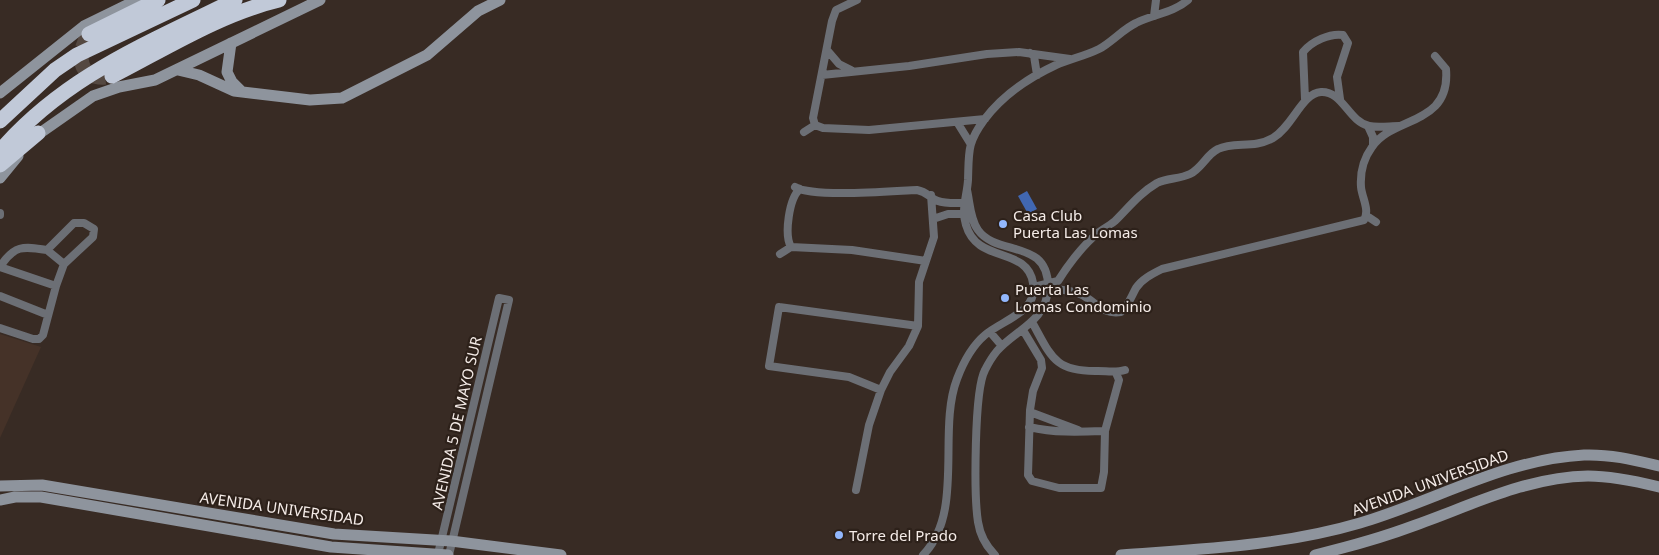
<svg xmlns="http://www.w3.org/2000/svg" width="1659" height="555" font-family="'Noto Sans',sans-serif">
	<rect width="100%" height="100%" fill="#382b24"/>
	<path fill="#453228" d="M 0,334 L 41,347 L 0,438 Z"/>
	<path fill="#4167b1" d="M 1027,191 L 1037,209 L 1028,214 L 1018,196 Z"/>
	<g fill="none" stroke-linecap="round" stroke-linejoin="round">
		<path stroke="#544841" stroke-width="15" stroke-dasharray="15 8" stroke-linecap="butt" d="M 89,34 C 74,57 80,83 112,76"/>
		<path stroke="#6c6f75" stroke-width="8" d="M 1154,16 L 1156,0
			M 827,50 L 839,64 L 851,70
			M 1030,53 L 1034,56 L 1037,75
			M 822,75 L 909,66 L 987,54 L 1019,52 L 1070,59
			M 1305,99 L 1303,52 C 1312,41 1330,33 1343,35 L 1348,43 L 1337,77 L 1340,99
			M 957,122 L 970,143
			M 815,125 L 823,128 L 869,130 L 985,119
			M 815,125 L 813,118 L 832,21 L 836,10 L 857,0
			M 1368,126 L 1373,137 L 1373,145
			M 804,132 L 815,125
			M 795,187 C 813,198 893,191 917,190 C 928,192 929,198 938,201 C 945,204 958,203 966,203
			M 967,190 C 970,203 970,219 978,230 C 997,257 1049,238 1048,288 C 1047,321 1015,330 997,351 C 992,357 988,364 985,370 C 974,390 974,497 978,522 C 980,535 986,546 995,555
			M 0,213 L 0,215
			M 1367,216 L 1376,222
			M 933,219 L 948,214 L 968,214
			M 791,247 L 852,250 L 926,261
			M 791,247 C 784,235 789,198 800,189
			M 47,250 L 64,264
			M 780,254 L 791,247
			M 0,267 C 14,245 23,246 47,250 L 74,223 L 84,223 L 94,229 L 93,237 L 64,264 L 56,286 L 43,335 L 39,339 L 33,339 L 0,328
			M 0,267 L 56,286
			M 1038,286 L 1058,281 C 1070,262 1082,246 1099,232 C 1105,228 1110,225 1115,221 C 1129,207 1140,193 1157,183 C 1167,178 1180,179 1190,174 C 1202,168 1207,154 1218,149 C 1234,141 1254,149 1273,138 C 1293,126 1302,93 1321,92 C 1343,91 1348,121 1369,126 C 1378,128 1390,126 1399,126
			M 1034,291 C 1048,289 1066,288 1080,294 C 1096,301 1101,315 1121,312 C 1129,305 1131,297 1136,288 C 1142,279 1152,274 1162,269 L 1364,220 C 1370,210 1362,198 1361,187 C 1360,173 1364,158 1372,147 C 1392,116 1451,126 1446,69 L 1435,56
			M 0,296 L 48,315
			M 779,307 L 918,326
			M 1032,322 C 1051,356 1054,372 1098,371 C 1107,371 1116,373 1125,370
			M 1023,330 L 1041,360 L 1042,368 L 1033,391 L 1030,410 L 1028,475 L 1032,481 L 1059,488 L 1101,488 L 1104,472 L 1105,431 L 1119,380 L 1116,373
			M 990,332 L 1002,346
			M 769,366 L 849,377 L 881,390
			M 769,366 L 779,307
			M 1030,412 L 1078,430
			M 1029,427 C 1055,433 1078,432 1105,431
			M 856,490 L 869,425 L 881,390 L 890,372 L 909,346 L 918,326 L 919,282 L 934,237 L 931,195
			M 438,554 L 499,298 L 509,300 L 449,555
			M 923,555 C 965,512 937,431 957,379 C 963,363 972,346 985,335 C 1002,320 1039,312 1033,283 C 1027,246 977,264 966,225 C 961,209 967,196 968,180 C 969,152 967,143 984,120 C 1002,96 1030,77 1056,65 C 1070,59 1085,56 1099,49 C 1112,42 1123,29 1136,23 C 1154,14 1173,13 1188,0"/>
		<path stroke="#8e949d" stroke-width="11" d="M 231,43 L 227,72 L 232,82 L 241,91
			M 178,70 L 199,75 L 234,91 L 310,100 L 342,98 L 427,55 L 478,11 L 500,0
			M 0,93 L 84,26 L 137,0
			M 33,138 L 93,96 L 119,87 L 155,80 L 320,0
			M 0,178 L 18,156
			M 0,486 L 42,485 L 334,534 L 451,541 L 561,555
			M 0,500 L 15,497 L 41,497 L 331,547 L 448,555
			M 1121,555 C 1201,549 1282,546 1360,523 C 1435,501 1505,459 1584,455 C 1610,454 1634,460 1659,466
			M 1315,555 C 1348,547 1381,538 1413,526 C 1470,506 1526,477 1588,476 C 1612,476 1635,481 1659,487"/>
		<path stroke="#c1c9d8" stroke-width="15" d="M 89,34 L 158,0
			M 112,76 C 165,49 220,14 279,0
			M 0,121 L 55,70 L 77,55 L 193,0
			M 0,151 C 66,75 147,44 235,0
			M 0,165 L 38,133"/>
	</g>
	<g fill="#92b7fd" stroke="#2d211a" stroke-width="2">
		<circle cx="1003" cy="224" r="5"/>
		<circle cx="1005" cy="298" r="5"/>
		<circle cx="839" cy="535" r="5"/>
	</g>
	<g text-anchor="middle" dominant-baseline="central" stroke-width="4.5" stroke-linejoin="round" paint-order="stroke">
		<g font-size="15" fill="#f5ece8" stroke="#2d211a" text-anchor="start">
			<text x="1013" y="215">Casa Club<tspan x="1013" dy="17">Puerta Las Lomas</tspan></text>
			<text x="1015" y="289">Puerta Las<tspan x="1015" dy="17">Lomas Condominio</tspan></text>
			<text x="849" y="535">Torre del Prado</text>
		</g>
		<g font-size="15" fill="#f5ece8" stroke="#2d211a">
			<text transform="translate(456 423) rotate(-77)">AVENIDA 5 DE MAYO SUR</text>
			<text transform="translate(1430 482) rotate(-20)">AVENIDA UNIVERSIDAD</text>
			<text transform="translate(282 508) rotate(8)">AVENIDA UNIVERSIDAD</text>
		</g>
	</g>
</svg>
